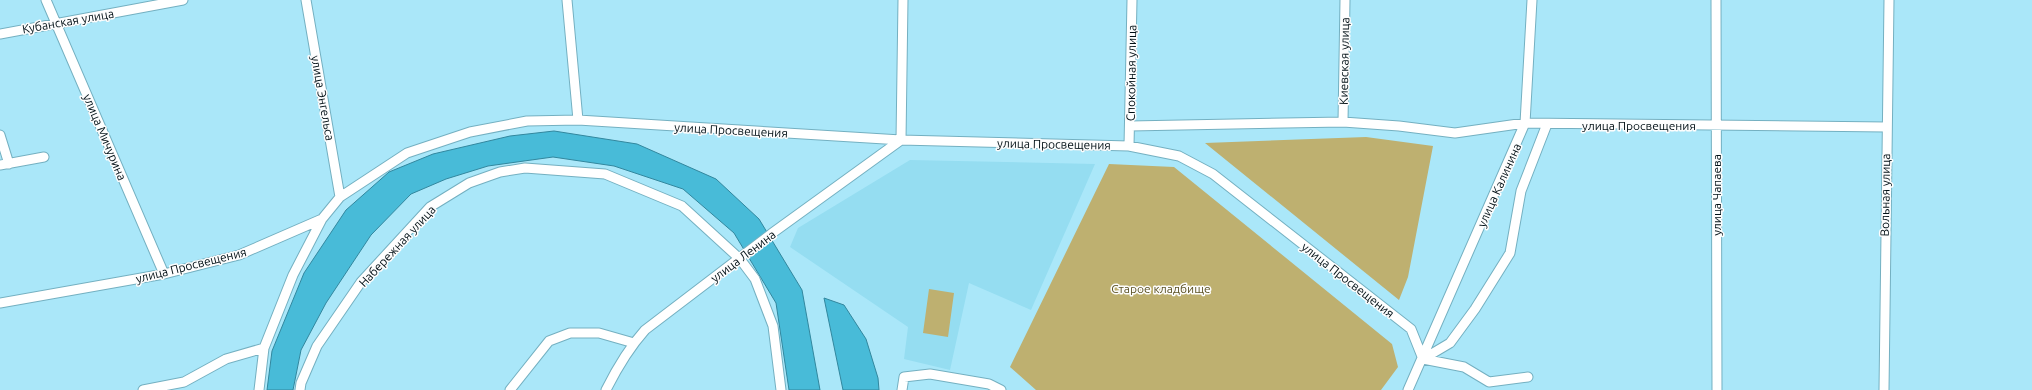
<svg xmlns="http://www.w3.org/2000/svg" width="2032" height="390" font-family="Ubuntu,sans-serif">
	<rect width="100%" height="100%" fill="#aae7f9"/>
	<path fill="#95ddf1" d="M 910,160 L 1095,164 L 1031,310 L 969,283 L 950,370 L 904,359 L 908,327 L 790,247 L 798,228 Z"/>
	<path fill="#beb070" d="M 1366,137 L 1433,146 L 1408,277 L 1399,300 L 1205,143 Z
		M 1109,164 L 1174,167 L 1392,344 L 1398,367 L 1381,390 L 1036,390 L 1010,367 Z
		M 929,289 L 954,293 L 948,337 L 923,333 Z"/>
	<path fill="#48bbd8" stroke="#32879e" d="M 554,131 L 637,144 L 716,179 L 759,219 L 802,290 L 820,390 L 789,390 L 776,303 L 734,233 L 683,189 L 614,166 L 553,157 L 488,166 L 446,179 L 411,194 L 371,235 L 326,303 L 301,350 L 293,390 L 267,390 L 272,351 L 304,273 L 346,210 L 389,172 L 433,154 L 510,136 Z
		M 824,298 L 844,305 L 866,339 L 878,378 L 879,390 L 843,390 Z"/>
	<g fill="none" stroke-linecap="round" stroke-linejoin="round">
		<g stroke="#74b0c1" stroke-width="11">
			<path id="minor" d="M 46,0 L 164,274
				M 306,0 L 340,197
				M 567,0 L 578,120
				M 1716,0 L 1717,390
				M 0,34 L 183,0
				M 1343,122 L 1345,0
				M 1130,126 L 1343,122 L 1399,126 L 1455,133 L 1525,123 L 1886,127
				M 0,135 L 9,164
				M 1129,146 L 1132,0
				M 0,165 L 44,157
				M 0,303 L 164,274 L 239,255 L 322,219 L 340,197 L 407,153 L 470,132 L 527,121 L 578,120 L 901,140 L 1129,146 L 1179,156 L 1213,174 L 1411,329 L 1423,359
				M 1423,359 L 1450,343 L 1475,309 L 1510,253 L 1521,191 L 1547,124
				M 1423,359 L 1464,367 L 1489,382 L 1528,377
				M 143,390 L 184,382 L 226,359 L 264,348
				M 259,390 L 264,348 L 293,275 L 322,219
				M 300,390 L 301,383 L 317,346 L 361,282 L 430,207 L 469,183 L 500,172 L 525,168 L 605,174 L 682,206 L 740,259 L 755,279 L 773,326 L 781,390
				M 510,390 L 549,341 L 570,333 L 599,333 L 634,343
				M 606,390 C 617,368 628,349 645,330 L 771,234 L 901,140 L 903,0
				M 902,390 L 904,377 L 930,374 L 989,384 L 1001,390
				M 1408,390 L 1525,123 L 1532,0
				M 1884,390 L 1889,0"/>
		</g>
		<use href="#minor" stroke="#fff" stroke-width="9"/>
	</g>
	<g text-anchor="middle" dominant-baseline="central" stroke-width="3" stroke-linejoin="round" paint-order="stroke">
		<g font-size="12" fill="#000f15" stroke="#fdfdfd">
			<text transform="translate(68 21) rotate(-10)">Кубанская улица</text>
			<text transform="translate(1344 61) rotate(-89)">Киевская улица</text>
			<text transform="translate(1131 73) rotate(-89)">Спокойная улица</text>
			<text transform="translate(323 98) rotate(80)">улица Энгельса</text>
			<text x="1639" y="125">улица Просвещения</text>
			<text transform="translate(731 130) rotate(3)">улица Просвещения</text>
			<text transform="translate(105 137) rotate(67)">улица Мичурина</text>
			<text transform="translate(1054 144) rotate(1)">улица Просвещения</text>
			<text transform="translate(1499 185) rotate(-66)">улица Калинина</text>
			<text transform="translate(1716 195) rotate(-90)">улица Чапаева</text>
			<text transform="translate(1885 195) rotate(-89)">Вольная улица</text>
			<text transform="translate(397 246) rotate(-47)">Набережная улица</text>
			<text transform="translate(743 256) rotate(-37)">улица Ленина</text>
			<text transform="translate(191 265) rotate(-14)">улица Просвещения</text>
			<text transform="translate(1348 280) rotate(38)">улица Просвещения</text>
		</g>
		<g font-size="12" fill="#5c5224" stroke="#fdfdfd">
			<text x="1161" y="288">Старое кладбище</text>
		</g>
	</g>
</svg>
